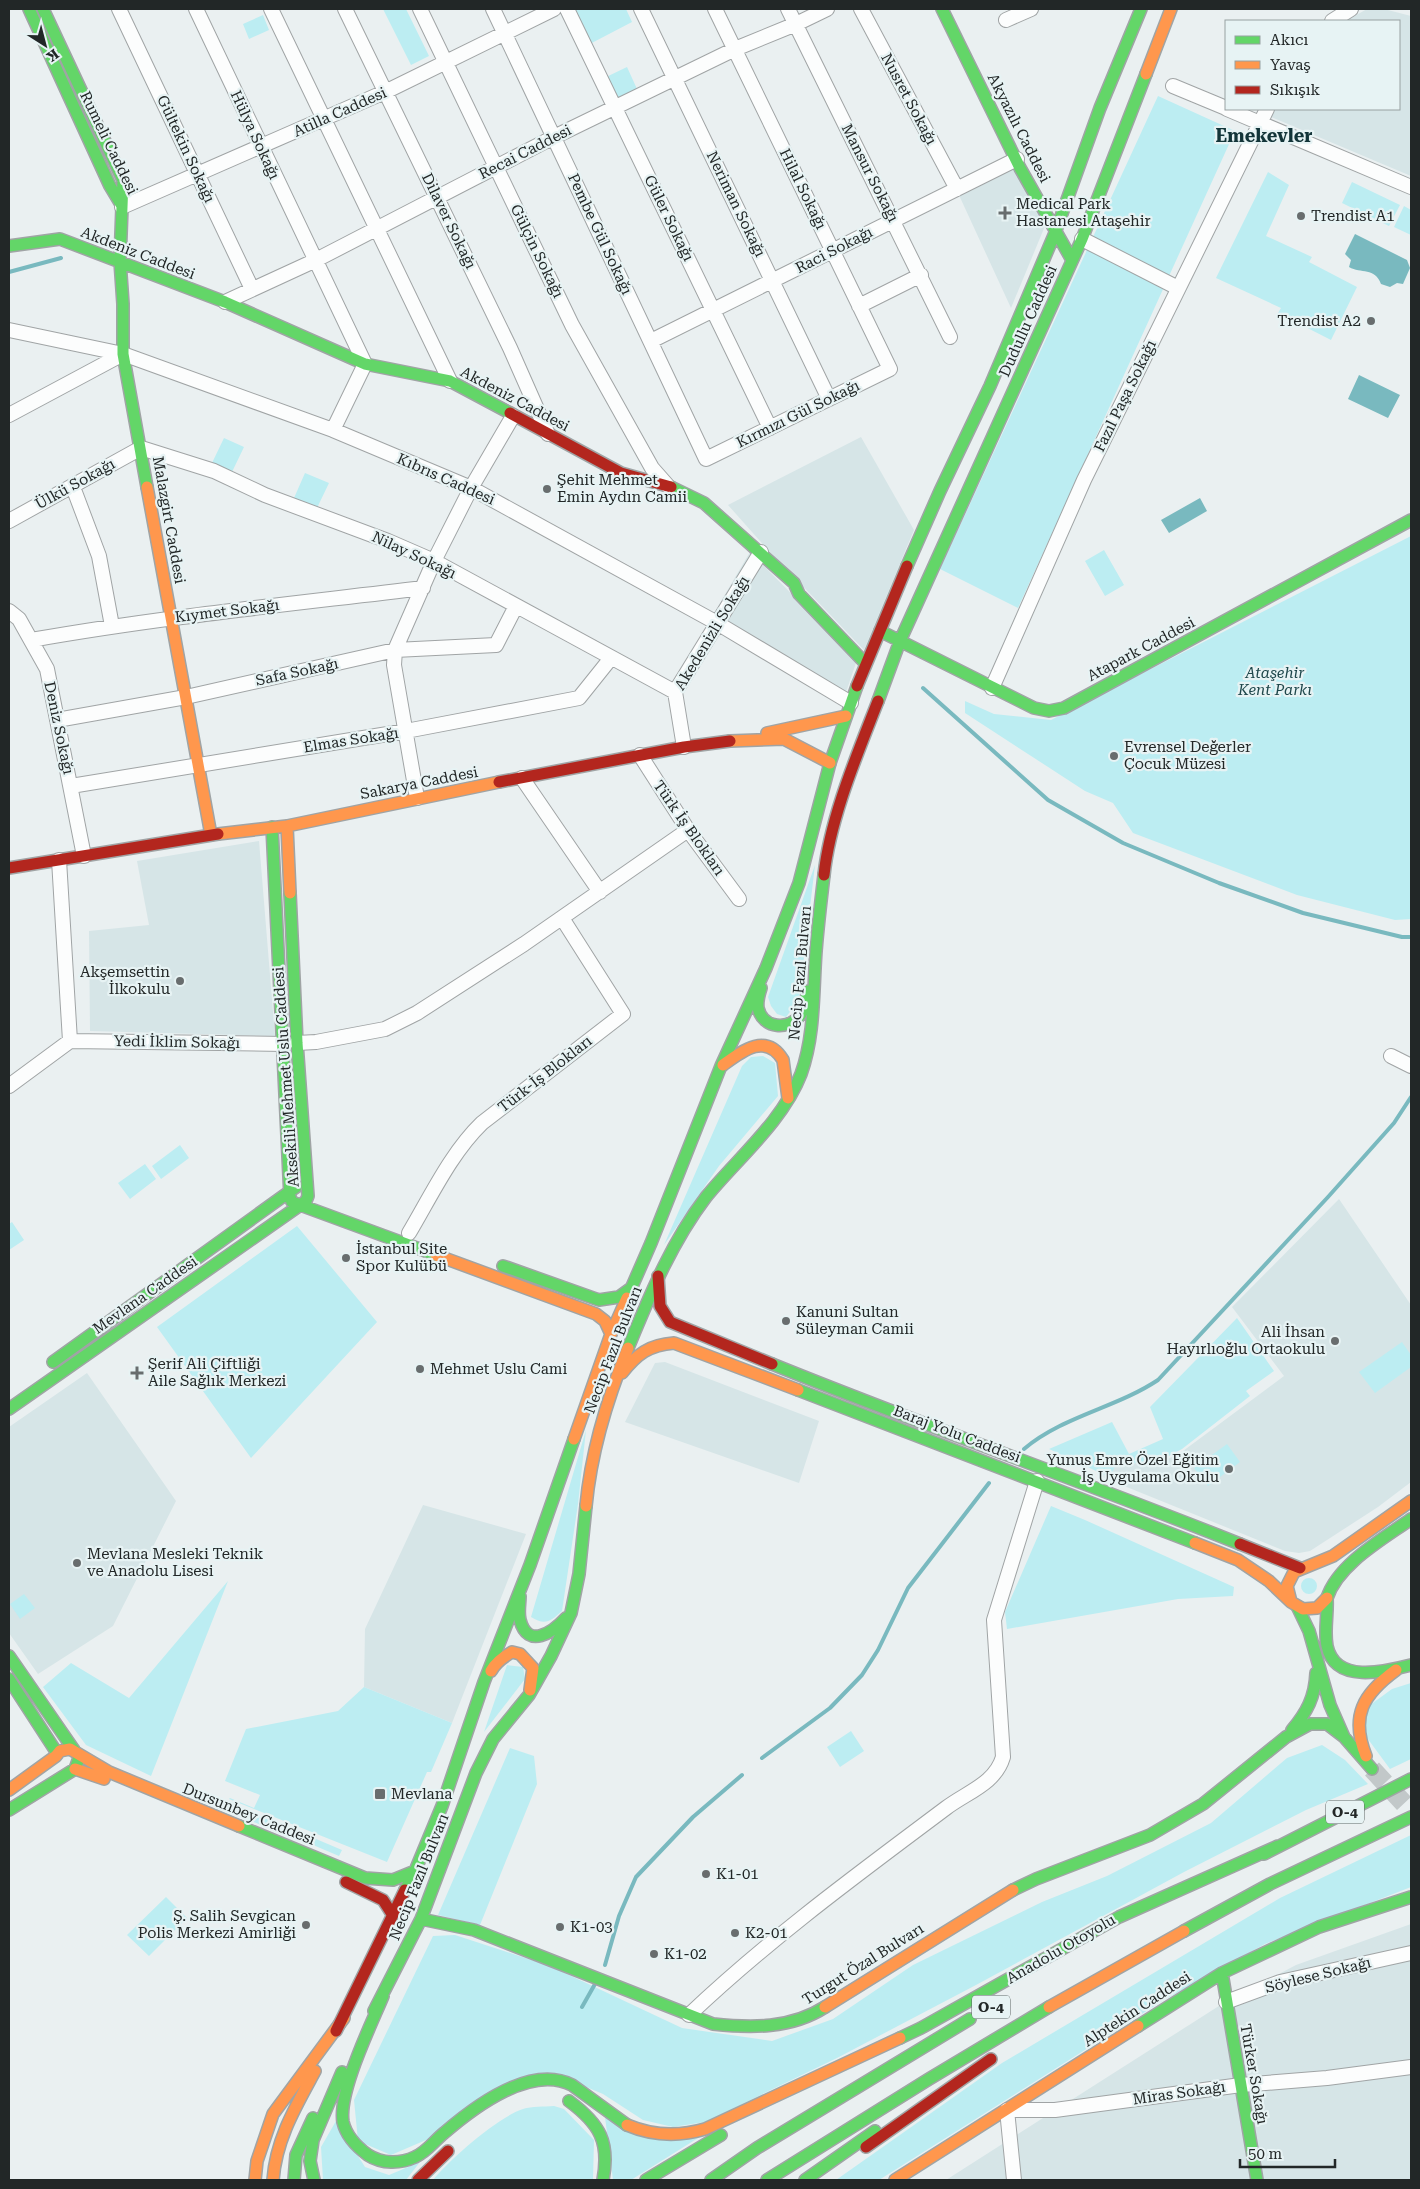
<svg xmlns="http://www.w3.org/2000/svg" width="1420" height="2189" font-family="'Roboto Serif',serif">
	<rect width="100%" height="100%" fill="#eaf0f1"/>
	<path fill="#d6e5e7" d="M 1367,9 L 1384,9 L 1411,16 L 1411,176 L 1269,116 L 1273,109 L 1399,109 L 1399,21 L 1346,21 Z
		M 1013,167 L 1045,226 L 1011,308 L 958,193 Z
		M 861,437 L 914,530 L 864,650 L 769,551 L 728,505 Z
		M 750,552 L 857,660 L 845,695 L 713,615 Z
		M 259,841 L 275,1036 L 90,1031 L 89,931 L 149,925 L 137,861 Z
		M 1339,1199 L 1411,1305 L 1411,1482 L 1378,1507 L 1310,1551 L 1299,1553 L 1285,1551 L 1097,1475 L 1118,1462 L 1166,1460 L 1183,1451 L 1284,1376 L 1232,1307 Z
		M 665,1362 L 819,1421 L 799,1483 L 625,1422 L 655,1363 Z
		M 87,1373 L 176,1501 L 113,1626 L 38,1674 L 9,1633 L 9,1427 Z
		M 423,1505 L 526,1534 L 452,1723 L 364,1687 L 365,1629 Z
		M 1411,1924 L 1411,2180 L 946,2180 L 1222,2004 L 1296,1965 Z"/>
	<path fill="#bcedf2" d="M 383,9 L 406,9 L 429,56 L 411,65 Z
		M 573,9 L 626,9 L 632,22 L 586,46 Z
		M 263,15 L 269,30 L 249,39 L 243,24 Z
		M 627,67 L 637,89 L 613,101 L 602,79 Z
		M 1158,96 L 1235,131 L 1018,608 L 940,569 Z
		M 1268,172 L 1289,185 L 1266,236 L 1312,257 L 1309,262 L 1357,287 L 1331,340 L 1278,313 L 1281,308 L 1216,278 Z
		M 1352,182 L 1400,205 L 1389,226 L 1342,203 Z
		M 1404,206 L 1411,210 L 1411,235 L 1394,227 Z
		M 224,438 L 244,447 L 232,472 L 212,463 Z
		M 305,473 L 329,483 L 317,508 L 294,498 Z
		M 1411,536 L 1411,919 L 1395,920 L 1297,895 L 1133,833 L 1113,803 L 1085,791 L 965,713 L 965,701 L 994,714 L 1051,720 Z
		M 1104,550 L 1124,585 L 1105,596 L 1085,561 Z
		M 815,865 L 799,1000 L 786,1017 L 777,1014 L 771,1006 L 768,997 Z
		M 763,1056 L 775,1063 L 778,1096 L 719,1166 L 664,1245 L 742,1066 L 751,1057 Z
		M 180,1145 L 189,1158 L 161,1179 L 152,1166 Z
		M 145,1164 L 156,1179 L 130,1199 L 118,1183 Z
		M 12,1222 L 24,1240 L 9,1250 L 9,1224 Z
		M 297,1226 L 377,1322 L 251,1458 L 157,1327 Z
		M 1237,1318 L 1274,1371 L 1246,1391 L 1250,1396 L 1182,1449 L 1167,1457 L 1115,1467 L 1109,1477 L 1049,1449 L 1112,1422 L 1129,1454 L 1163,1439 L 1150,1407 Z
		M 1402,1342 L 1411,1355 L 1411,1367 L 1375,1393 L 1359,1372 Z
		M 586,1430 L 578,1504 L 562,1611 C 551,1621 545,1626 531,1617 Z
		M 1227,1444 L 1240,1462 L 1208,1486 L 1194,1468 Z
		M 1051,1506 L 1085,1520 L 1234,1587 L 1233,1596 L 1178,1599 L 1007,1629 L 1005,1612 Z
		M1301 1586a8 8 0 1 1 16 0a8 8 0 1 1-16 0Z
		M 228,1581 L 151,1776 L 86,1745 L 43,1687 L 71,1663 L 129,1698 Z
		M 24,1594 L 35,1608 L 20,1619 L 10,1604 Z
		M 507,1665 L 523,1667 L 525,1679 L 484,1732 Z
		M 1411,1683 L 1411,1759 L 1390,1769 L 1365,1735 L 1366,1708 L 1392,1689 Z
		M 364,1687 L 452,1723 L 431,1772 L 427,1772 L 387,1862 L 229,1799 L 230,1798 L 254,1808 L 260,1795 L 225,1781 L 246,1729 L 338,1711 Z
		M 851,1731 L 864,1751 L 840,1767 L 827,1747 Z
		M 1322,1745 L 1345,1760 L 1368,1784 L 1306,1810 L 1184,1872 L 976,1985 L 837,2058 L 705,2122 L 673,2127 L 643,2120 L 603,2094 L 553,2073 L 426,2140 L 391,2155 L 358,2141 L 354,2100 L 433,1936 L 455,1935 L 550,1966 L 682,2028 L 772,2041 L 833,2019 L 913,1965 L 1042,1902 L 1107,1876 L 1211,1823 L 1287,1758 Z
		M 510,1748 L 534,1756 L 537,1784 L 480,1925 L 438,1915 Z
		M 214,1797 L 271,1821 L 268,1828 L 211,1804 Z
		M 283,1825 L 342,1850 L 339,1856 L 280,1831 Z
		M 1411,1835 L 1411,1887 L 1265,1944 L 1164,2000 L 879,2180 L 836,2180 L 1002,2063 L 1280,1898 Z
		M 166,1897 L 187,1918 L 149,1956 L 127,1935 Z
		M 554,2106 L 564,2109 L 594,2140 L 593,2180 L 433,2180 C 450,2159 498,2117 523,2109 C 532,2106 544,2107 554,2106 Z
		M 605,2117 L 698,2138 L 631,2180 L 613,2180 Z
		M 336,2121 L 365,2167 L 389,2175 L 420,2162 L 406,2180 L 323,2180 L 321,2147 Z"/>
	<path fill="#79b9bf" d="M 1355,234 L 1407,260 L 1410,268 L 1403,284 L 1397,283 L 1390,287 L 1381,284 C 1375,267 1361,274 1349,267 L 1351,260 L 1345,254 Z
		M 1359,375 L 1400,395 L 1388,418 L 1348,399 Z
		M 1200,498 L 1207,511 L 1169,533 L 1161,520 Z"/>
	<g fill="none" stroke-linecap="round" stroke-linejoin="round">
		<path stroke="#79b9bf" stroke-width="4" d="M 9,272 L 61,258
			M 923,688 L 1048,800 L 1123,843 L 1219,883 L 1303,913 L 1402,937 L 1411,937
			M 1024,1449 C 1063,1416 1116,1408 1158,1380 L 1328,1197 L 1394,1123 L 1411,1097
			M 762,1758 L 830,1708 L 862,1675 L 878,1650 L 908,1588 L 989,1483
			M 605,1965 L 619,1916 L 636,1877 L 693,1817 L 742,1775
			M 582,2007 L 595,1984"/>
		<path stroke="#c2c8c9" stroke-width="19" stroke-dasharray="19 9" stroke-linecap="butt" d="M 1372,1769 L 1411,1811"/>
		<g stroke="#a0a4a5" stroke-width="16">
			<path id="street" d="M 119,9 L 252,289
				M 196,9 L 365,364 L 333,430
				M 271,9 L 450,381
				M 345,9 L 510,348 L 548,434
				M 420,9 L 572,325 L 652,468 L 667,485
				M 493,9 L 706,459 L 890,369 L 715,9
				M 567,9 L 770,428
				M 641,9 L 829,399
				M 788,9 L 950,337
				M 861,9 L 957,189
				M 1006,20 L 1031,9
				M 1332,21 L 1351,9
				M 1173,86 L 1226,108
				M 1227,109 L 1411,187
				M 122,207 L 387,91 L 554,9
				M 1082,239 L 1178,288
				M 225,302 L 314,261 L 554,137 L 735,49 L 796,24 L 827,9
				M 859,306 L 921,275
				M 9,330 L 123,354 L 333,430 L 471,488 L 717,623 L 851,703
				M 651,341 L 1017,159
				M 9,415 L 123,354
				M 73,487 L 99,556 L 112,626
				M 9,521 L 141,448 L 214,471 L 265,495 L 388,541 L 434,561 L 675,692
				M 9,611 L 19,619 L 47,669 L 84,856
				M 31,640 C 161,617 292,604 423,588
				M 992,688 L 1084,480 L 1267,109
				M 57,720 L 186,697 L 395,650 L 496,645 L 516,606
				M 684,747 L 675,692 L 761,552
				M 640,755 L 688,830 L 739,899
				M 522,778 L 600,892
				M 71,786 L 406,731 L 579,698 L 611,658
				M 417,798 L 394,665 L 395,650 L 434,561 L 471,488 L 513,416
				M 59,860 L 70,1041
				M 297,1043 L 316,1042 L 385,1029 L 417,1013 L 524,944 L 688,830
				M 1391,1056 L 1411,1066
				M 9,1086 L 70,1041 L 284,1044
				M 409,1233 C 431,1196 451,1153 482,1123 L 623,1014 L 562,918
				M 1226,2002 L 1280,1982 L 1411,1953
				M 689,2015 C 769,1939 858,1874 946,1808 C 967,1792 995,1784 1003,1757 L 994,1620 L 1037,1481
				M 1014,2180 L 1007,2110 L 1055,2110 L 1241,2085 L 1327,2078 L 1411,2067"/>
		</g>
		<g stroke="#a0a4a5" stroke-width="14">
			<path id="fast" d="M 29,9 L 110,186 L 122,206
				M 43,9 L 123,180 L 120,261 L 123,304 L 123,354 L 147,487
				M 942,9 L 1020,168 L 1072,260
				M 9,246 L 60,239 L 225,302 L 365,364 L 450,381 L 510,413
				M 671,487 L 704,503 L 794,583 L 799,594 L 865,663
				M 907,566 L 940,491 L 990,386 L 1055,233 L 1100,108 L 1141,9
				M 880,631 L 1034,708 L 1049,711 L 1064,708 L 1411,520
				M 878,701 L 900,641 L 1082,239 L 1146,74
				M 272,827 L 290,1197 L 292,1202 L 436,1255
				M 761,988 C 759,994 757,1001 758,1008 C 763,1029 789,1031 801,1014 C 805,1007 806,998 808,991
				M 503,1266 L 599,1300 L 619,1297 L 630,1289
				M 627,1298 L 651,1243 L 721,1066 L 766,968 L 799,883 L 830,763 L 857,686
				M 628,1348 C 650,1295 671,1243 706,1197 C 737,1159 783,1121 801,1074 C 815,1035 813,992 816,951 C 818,926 821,900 824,875
				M 53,1362 L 296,1187
				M 772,1364 C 927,1427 1085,1482 1240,1544
				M 798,1390 L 1195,1543
				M 9,1409 L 306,1201 L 308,1196 L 297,1043 L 290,893
				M 520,1596 C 520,1604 518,1612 520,1620 C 528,1650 553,1632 566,1618
				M 1327,1598 C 1338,1564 1383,1539 1411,1519
				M 1327,1599 C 1328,1614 1324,1631 1327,1646 C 1335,1684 1384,1672 1411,1665
				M 1297,1606 L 1309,1631 L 1330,1705 L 1344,1737 L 1372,1769
				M 9,1656 L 74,1750
				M 9,1679 L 57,1753
				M 1292,1730 C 1307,1712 1315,1697 1316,1673
				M 9,1810 L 75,1769 L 79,1758
				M 239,1826 L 365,1878 L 393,1880 L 415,1871
				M 1264,1854 L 1411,1779
				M 405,1890 L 415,1871 L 442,1806 L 484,1682 L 530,1565 L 574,1439
				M 1013,1890 L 1036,1879 L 1150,1835 L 1203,1804 L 1286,1737 L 1310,1724 L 1327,1724 L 1344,1737
				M 421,1919 L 474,1930 L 713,2024 C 751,2028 791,2029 825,2007
				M 1184,1931 L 1270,1884 L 1411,1817
				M 1222,1973 L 1257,2180
				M 383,1996 C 371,2025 338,2092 343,2122 C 346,2135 357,2147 368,2155 C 382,2164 400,2164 415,2157 C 427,2152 434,2141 444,2133 C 474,2107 531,2064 572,2085 L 627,2125
				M 374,2011 L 421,1919 L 476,1773 L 493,1739 L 529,1695 L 551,1656 L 571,1613 L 579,1574 L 586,1506
				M 1138,2026 L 1222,1973 L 1319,1927 L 1411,1897
				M 900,2038 L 921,2028 L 1119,1917 L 1278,1846
				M 569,2101 C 600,2124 610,2142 603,2180
				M 294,2180 L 296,2155 L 313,2118
				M 314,2180 L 310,2161 L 313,2140 L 342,2072
				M 646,2180 L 721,2135
				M 711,2180 L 757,2148 L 970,2019
				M 767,2180 L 929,2079 L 1049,2007
				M 805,2180 L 875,2131"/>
		</g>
		<g stroke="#a0a4a5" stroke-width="14">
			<path id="slow" d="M 1146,74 L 1171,9
				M 147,487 L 211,835
				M 767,733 L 846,716
				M 730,741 L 784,739 L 830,763
				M 287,826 L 290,893
				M 218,834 L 287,826 L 499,782
				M 723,1065 C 742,1051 766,1032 783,1060 L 788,1098
				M 436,1255 L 596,1314 L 605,1321 L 611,1334
				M 622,1373 C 637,1354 649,1345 674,1343 L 798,1390
				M 574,1439 L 611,1334 L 627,1298
				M 586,1506 C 591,1452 607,1399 628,1348
				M 1195,1543 L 1238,1560 L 1269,1581 L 1291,1602 L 1303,1609 L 1317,1608 L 1327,1598
				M 1291,1602 L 1287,1586 L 1294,1572 L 1333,1556 L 1411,1501
				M 491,1671 C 496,1662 503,1657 512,1652 L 520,1654 L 533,1668 L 530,1690
				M 1366,1756 C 1350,1716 1363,1694 1396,1670
				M 75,1769 L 104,1779
				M 9,1790 L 56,1756 L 60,1751 L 70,1749 L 109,1772 L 239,1826
				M 825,2007 L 1013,1890
				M 1049,2007 L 1184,1931
				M 627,2125 C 653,2136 678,2137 705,2129 L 900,2038
				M 255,2180 L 257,2161 L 273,2114 L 344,2018
				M 273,2180 C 276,2139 296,2106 315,2071
				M 895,2180 L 1138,2026"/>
		</g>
		<g stroke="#a0a4a5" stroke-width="14">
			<path id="jam" d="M 510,413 L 621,473 L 671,487
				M 857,686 L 907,566
				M 499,782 L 684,747 L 730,741
				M 9,868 L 218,834
				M 824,875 C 830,818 857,755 878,701
				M 658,1276 L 660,1306 L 670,1322 L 772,1364
				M 1240,1544 L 1300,1568
				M 346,1882 L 383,1900 L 392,1914
				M 336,2031 L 405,1890
				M 866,2147 L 991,2059
				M 418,2180 L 448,2151"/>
		</g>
		<use href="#street" stroke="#fcfdfd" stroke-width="14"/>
		<use href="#fast" stroke="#63d668" stroke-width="11"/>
		<use href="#slow" stroke="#ff974d" stroke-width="11"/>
		<use href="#jam" stroke="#b3261e" stroke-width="11"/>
	</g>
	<g fill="#686d6e" stroke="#e7f3f4" stroke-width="2">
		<path d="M1002.5 205.5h5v5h5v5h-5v5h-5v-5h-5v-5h5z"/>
		<circle cx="1301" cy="216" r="5"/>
		<circle cx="1371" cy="321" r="5"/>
		<circle cx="547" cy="489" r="5"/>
		<circle cx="1114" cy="756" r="5"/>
		<circle cx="180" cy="981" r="5"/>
		<circle cx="346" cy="1258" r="5"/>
		<circle cx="786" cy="1321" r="5"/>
		<circle cx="1335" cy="1341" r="5"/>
		<circle cx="420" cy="1369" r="5"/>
		<path d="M134.5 1365.5h5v5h5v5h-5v5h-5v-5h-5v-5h5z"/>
		<circle cx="1229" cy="1469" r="5"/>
		<circle cx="77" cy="1563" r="5"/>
		<rect x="374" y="1788" width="12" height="12" rx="2.5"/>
		<circle cx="706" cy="1874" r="5"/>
		<circle cx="306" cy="1925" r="5"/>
		<circle cx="560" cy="1927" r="5"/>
		<circle cx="735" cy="1933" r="5"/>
		<circle cx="654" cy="1954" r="5"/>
	</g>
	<g text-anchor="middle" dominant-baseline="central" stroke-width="4.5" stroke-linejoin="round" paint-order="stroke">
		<g fill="#e7f3f4" stroke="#5d6464" stroke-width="1">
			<rect x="1326" y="1800.5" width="38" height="23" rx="4"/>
			<rect x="972" y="1995.5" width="38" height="23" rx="4"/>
		</g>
		<g font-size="14" font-weight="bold" fill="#222727">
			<text x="1345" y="1812">O-4</text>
			<text x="991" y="2007">O-4</text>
		</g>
		<g font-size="15" fill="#222727" stroke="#e7f3f4">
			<text transform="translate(909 99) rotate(62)">Nusret Sokağı</text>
			<text transform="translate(340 112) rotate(-24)">Atilla Caddesi</text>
			<text transform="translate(1019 128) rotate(63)">Akyazılı Caddesi</text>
			<text transform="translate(255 135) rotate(65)">Hülya Sokağı</text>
			<text transform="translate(109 143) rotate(64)">Rumeli Caddesi</text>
			<text transform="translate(186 149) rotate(65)">Gültekin Sokağı</text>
			<text transform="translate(525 152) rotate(-27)">Recai Caddesi</text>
			<text transform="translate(870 173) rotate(63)">Mansur Sokağı</text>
			<text transform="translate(803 189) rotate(64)">Hilal Sokağı</text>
			<text transform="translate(736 204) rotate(64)">Neriman Sokağı</text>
			<text transform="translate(669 218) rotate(64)">Güler Sokağı</text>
			<text transform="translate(449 221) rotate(64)">Dilaver Sokağı</text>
			<text transform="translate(600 234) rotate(65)">Pembe Gül Sokağı</text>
			<text transform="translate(834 250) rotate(-27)">Raci Sokağı</text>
			<text transform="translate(537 251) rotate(64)">Gülçin Sokağı</text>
			<text transform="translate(138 253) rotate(21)">Akdeniz Caddesi</text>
			<text transform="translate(1028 321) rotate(-66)">Dudullu Caddesi</text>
			<text transform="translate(1125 396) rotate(-64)">Fazıl Paşa Sokağı</text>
			<text transform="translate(515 399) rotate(28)">Akdeniz Caddesi</text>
			<text transform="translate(798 414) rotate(-26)">Kırmızı Gül Sokağı</text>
			<text transform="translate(446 479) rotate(24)">Kıbrıs Caddesi</text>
			<text transform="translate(75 484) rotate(-29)">Ülkü Sokağı</text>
			<text transform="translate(169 520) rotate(80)">Malazgirt Caddesi</text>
			<text transform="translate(414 555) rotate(25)">Nilay Sokağı</text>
			<text transform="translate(227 611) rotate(-7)">Kıymet Sokağı</text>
			<text transform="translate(712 633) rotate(-59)">Akedenizli Sokağı</text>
			<text transform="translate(1141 649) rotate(-28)">Atapark Caddesi</text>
			<text transform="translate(297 672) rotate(-12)">Safa Sokağı</text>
			<text transform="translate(59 728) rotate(78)">Deniz Sokağı</text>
			<text transform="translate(351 740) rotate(-9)">Elmas Sokağı</text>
			<text transform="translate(419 783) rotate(-11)">Sakarya Caddesi</text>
			<text transform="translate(689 828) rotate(55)">Türk İş Blokları</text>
			<text transform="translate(800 973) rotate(-85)">Necip Fazıl Bulvarı</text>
			<text transform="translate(177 1042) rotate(1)">Yedi İklim Sokağı</text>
			<text transform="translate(545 1074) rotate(-38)">Türk-İş Blokları</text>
			<text transform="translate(286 1077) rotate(-94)">Aksekili Mehmet Uslu Caddesi</text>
			<text transform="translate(145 1295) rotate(-35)">Mevlana Caddesi</text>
			<text transform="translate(613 1350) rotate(-69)">Necip Fazıl Bulvarı</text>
			<text transform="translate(957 1434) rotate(21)">Baraj Yolu Caddesi</text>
			<text transform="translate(249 1814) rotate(22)">Dursunbey Caddesi</text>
			<text transform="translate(419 1877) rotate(-68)">Necip Fazıl Bulvarı</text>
			<text transform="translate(1061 1949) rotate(-30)">Anadolu Otoyolu</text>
			<text transform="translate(863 1964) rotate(-32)">Turgut Özal Bulvarı</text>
			<text transform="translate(1318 1975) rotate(-14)">Söylese Sokağı</text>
			<text transform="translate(1137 2009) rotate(-33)">Alptekin Caddesi</text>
			<text transform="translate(1254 2074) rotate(80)">Türker Sokağı</text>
			<text transform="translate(1179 2093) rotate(-8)">Miras Sokağı</text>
		</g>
		<g font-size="15" fill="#222727" stroke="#e7f3f4" text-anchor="start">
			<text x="1016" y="204">Medical Park<tspan x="1016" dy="17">Hastanesi Ataşehir</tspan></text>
			<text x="1311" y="216">Trendist A1</text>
			<text x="1361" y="321" text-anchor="end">Trendist A2</text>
			<text x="557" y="480">Şehit Mehmet<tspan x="557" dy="17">Emin Aydın Camii</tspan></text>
			<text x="1124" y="747">Evrensel Değerler<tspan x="1124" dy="17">Çocuk Müzesi</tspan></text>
			<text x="170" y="972" text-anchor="end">Akşemsettin<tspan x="170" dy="17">İlkokulu</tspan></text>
			<text x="356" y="1249">İstanbul Site<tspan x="356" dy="17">Spor Kulübü</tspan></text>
			<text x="796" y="1312">Kanuni Sultan<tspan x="796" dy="17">Süleyman Camii</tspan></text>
			<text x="1325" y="1332" text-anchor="end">Ali İhsan<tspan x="1325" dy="17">Hayırlıoğlu Ortaokulu</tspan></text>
			<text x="148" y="1364">Şerif Ali Çiftliği<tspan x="148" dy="17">Aile Sağlık Merkezi</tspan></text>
			<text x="430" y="1369">Mehmet Uslu Cami</text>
			<text x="1219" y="1460" text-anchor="end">Yunus Emre Özel Eğitim<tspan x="1219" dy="17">İş Uygulama Okulu</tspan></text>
			<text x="87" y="1554">Mevlana Mesleki Teknik<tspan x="87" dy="17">ve Anadolu Lisesi</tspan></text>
			<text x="391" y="1794">Mevlana</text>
			<text x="716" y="1874">K1-01</text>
			<text x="296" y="1916" text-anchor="end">Ş. Salih Sevgican<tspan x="296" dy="17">Polis Merkezi Amirliği</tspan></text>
			<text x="570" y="1927">K1-03</text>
			<text x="745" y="1933">K2-01</text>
			<text x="664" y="1954">K1-02</text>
		</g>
		<g font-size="15" font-style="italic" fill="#1e474b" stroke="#e7f3f4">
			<text x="1275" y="673">Ataşehir<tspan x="1275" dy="17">Kent Parkı</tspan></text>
		</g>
		<g font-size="18" font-weight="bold" fill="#133539" stroke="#e7f3f4">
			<text x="1264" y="135">Emekevler</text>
		</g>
	</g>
	<rect width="1420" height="2189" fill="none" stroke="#222727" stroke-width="20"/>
	<rect x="1225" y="20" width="175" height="90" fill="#e7f3f4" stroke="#98a1a2"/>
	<rect x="1235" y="36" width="25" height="8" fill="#63d668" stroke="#98a1a2"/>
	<text x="1270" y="45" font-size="15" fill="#222727">Akıcı</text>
	<rect x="1235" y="61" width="25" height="8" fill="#ff974d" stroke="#98a1a2"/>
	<text x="1270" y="70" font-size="15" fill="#222727">Yavaş</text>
	<rect x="1235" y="86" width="25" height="8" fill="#b3261e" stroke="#98a1a2"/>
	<text x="1270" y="95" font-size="15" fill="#222727">Sıkışık</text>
	<g transform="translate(45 45) rotate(144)" stroke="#e7f3f4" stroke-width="4" paint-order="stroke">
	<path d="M0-4L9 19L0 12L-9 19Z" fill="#222727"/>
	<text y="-8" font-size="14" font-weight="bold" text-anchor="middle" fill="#222727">K</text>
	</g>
	<path d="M1240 2159v8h95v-8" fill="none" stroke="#222727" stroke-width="2.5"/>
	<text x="1248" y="2159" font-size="15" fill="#222727" stroke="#e7f3f4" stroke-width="4" paint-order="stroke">50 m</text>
</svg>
